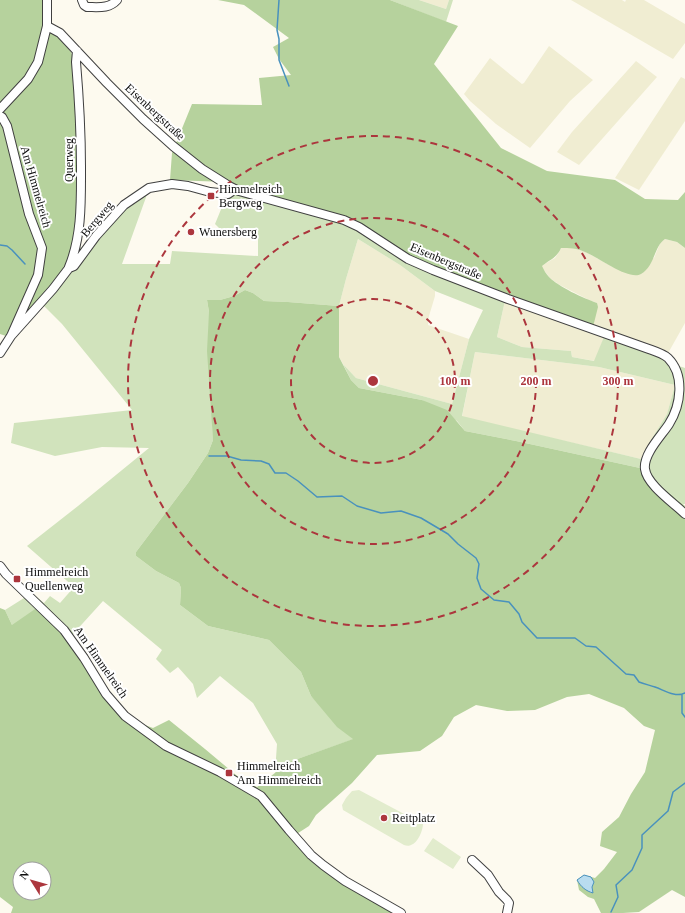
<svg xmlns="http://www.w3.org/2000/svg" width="685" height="913" font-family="Georgia,serif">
	<rect width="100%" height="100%" fill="#fdfaef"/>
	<path fill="#f0edd2" d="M 419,0 L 449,0 L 446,9 Z
		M 571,0 L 622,0 L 625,2 L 626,0 L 644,0 L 685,24 L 685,43 L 673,59 Z
		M 549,46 L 593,80 L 570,101 L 530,148 L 496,124 L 470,101 L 464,94 L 490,58 L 522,84 L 524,83 Z
		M 636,61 L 657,77 L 579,165 L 557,152 L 572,132 Z
		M 681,77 L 685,79 L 685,121 L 639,190 L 615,178 Z
		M 358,239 L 400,265 L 435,291 L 435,296 L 429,316 L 428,325 L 469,339 L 452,404 L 356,378 L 343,364 L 339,357 L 339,306 L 346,279 Z
		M 665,239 L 677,242 L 685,248 L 685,323 L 667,355 L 606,332 L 595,361 L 572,357 L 571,351 L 522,347 L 497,337 L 506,296 L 597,303 L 589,300 L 558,284 L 550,278 L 546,273 L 541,266 L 555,258 L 559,252 L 561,248 L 574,248 L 586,252 L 613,267 L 654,258 L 661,241 Z
		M 475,352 L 599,367 L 675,385 L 667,414 L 651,440 L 641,459 L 462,417 Z"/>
	<path fill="#d1e3bc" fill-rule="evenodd" d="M 390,0 L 419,0 L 446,9 L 449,0 L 453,0 L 446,22 Z
		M 231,185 L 333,214 L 506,296 L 497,337 L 522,347 L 571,351 L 572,357 L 594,361 L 606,332 L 667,355 L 679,366 L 685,368 L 685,504 L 683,504 L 640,468 L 516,441 L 465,431 L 457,421 L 422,400 L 359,388 L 351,380 L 343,364 L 356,378 L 452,404 L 469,339 L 483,310 L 435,291 L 400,265 L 358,239 L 346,279 L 339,306 L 288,302 L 264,301 L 253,293 L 245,290 L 234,296 L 220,300 L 207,300 L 209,312 L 213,440 L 208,453 L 188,483 L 136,552 L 136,556 L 156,571 L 179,583 L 181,588 L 180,605 L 208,626 L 269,640 L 301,672 L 311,696 L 354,739 L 289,762 L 275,773 L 277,744 L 253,703 L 220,676 L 197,698 L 193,684 L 178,667 L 170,673 L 156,659 L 162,650 L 103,601 L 73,634 L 67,638 L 12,625 L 5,610 L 32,593 L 44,603 L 50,596 L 60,603 L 74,587 L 27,546 L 78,506 L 149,448 L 102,447 L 55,456 L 11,443 L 14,423 L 132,410 L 62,324 L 39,301 L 62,276 L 74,239 L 78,246 L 84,249 L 94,234 L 149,189 L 122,264 L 170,264 L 172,251 L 258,256 L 258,236 L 219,228 L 215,224 ZM 475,352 L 599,367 L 675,385 L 667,414 L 651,440 L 641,459 L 462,416 Z"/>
	<path fill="#b6d29d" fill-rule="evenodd" d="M 0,0 L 43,0 L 44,15 L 71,52 L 73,57 L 78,139 L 79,201 L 74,239 L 62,276 L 6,336 L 0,334 Z
		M 218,0 L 390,0 L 458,26 L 434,64 L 501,148 L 547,171 L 615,180 L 645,199 L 678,200 L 685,192 L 685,248 L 677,242 L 665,239 C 654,246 655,266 641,274 C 629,281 598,257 585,252 C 577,248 569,248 561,248 C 557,258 549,260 542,266 C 544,270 546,274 549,277 C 559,287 583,298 597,303 L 598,307 L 593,327 L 417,261 L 368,230 L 239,189 L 226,182 L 170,180 L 172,153 L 192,104 L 262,105 L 259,78 L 291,75 L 279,59 L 273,47 L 289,38 L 244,5 Z
		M 245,290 L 253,293 L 264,301 L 288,302 L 339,306 L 339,357 L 351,380 L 359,388 L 422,400 L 447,410 L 465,431 L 516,441 L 640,468 L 685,506 L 685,897 L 672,890 L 639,912 L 623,913 L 601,913 L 594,899 L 588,897 L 579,890 L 577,880 L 584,875 L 595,878 L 604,869 L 617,852 L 600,846 L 602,832 L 619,817 L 631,794 L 645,772 L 655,730 L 644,726 L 624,708 L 589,694 L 567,697 L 535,710 L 507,711 L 476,705 L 454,717 L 442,736 L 420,751 L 377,755 L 352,783 L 316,815 L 309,826 L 292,837 L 317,866 L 348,887 L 397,913 L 11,913 L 13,907 L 0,897 L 0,608 L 5,610 L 12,625 L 38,607 L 61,630 L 81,659 L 99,691 L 129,725 L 137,722 L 153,728 L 169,720 L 205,749 L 242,780 L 257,787 L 289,762 L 353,739 L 337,727 L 311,696 L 301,672 L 269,640 L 208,626 L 180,605 L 181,588 L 179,583 L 156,571 L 136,556 L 136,552 L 188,483 L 208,453 L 213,440 L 207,351 L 209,312 L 207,300 L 220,300 L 234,296 ZM 20,869 L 44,869 L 44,893 L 20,893 Z"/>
	<path fill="#e2eccd" d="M 359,790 L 423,824 C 423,830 418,843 411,845 C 410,846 406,846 404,845 L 343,810 L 342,805 L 346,798 L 352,791 Z
		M 433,838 L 461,857 L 453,869 L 424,851 Z"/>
	<path fill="#b9dcef" stroke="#4991bd" d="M 584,875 L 591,877 L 594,882 L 592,887 L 593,893 C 586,891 581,887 577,880 Z"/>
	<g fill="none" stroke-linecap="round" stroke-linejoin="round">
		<path stroke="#4991bd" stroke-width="1.5" d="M 279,0 L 277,30 L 279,39 L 279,60 L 289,86
			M 0,245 L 7,246 L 12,250 L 25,264
			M 209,456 L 227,456 L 241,460 L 261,461 L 269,464 L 275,473 L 286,473 L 298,481 L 317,497 L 342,496 L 357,506 L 381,513 L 401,511 L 421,518 L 448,534 L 458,544 L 476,558 L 479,564 L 477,578 L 481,589 L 494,600 L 509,602 L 519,614 L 522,622 L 537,638 L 575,638 L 586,646 L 596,647 L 626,674 L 634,675 L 639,682 C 644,684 649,685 655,687 C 664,690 675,698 685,693
			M 682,695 L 682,713 L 685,717
			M 611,912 L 618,897 L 616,885 L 632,870 L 642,848 L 642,835 L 668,811 L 673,792 L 685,783"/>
		<g stroke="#404040" stroke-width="10">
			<path id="minor" d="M 82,0 L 84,5 L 87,7 C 98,7 109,9 117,0
				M 47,26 L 60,33 L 107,83 L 143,119 L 173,146 L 202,169 L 229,186 L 239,191 L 344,220 L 359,227 L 408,259 L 433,270 L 508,299 L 646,348 C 654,351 662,353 668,358 C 685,375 681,405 669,424 C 662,435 643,454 645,469 C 647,485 674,503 685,514
				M 0,109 L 28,79 L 38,62 L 47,26 L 47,0
				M 0,116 L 2,117 L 7,126 L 29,214 L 42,248 L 38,275 L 11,336 L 0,353
				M 69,267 C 82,236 81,201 81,167 C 81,132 79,97 76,62 L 77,51
				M 11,336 L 53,289 L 69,268 L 74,266 L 96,236 L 124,205 L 149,188 L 172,184 L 188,186 L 210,192 L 228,194 L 231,192 L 233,189
				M 0,566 L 6,574 L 64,630 L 84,658 L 106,694 L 125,716 L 166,746 L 220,772 L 261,796 L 289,830 L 311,855 L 323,865 L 345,881 L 401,913
				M 472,860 L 488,875 L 499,892 L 507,900 L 509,903 L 507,913"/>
		</g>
		<use href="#minor" stroke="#fff" stroke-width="8"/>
	</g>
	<g fill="none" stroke="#ac363d" stroke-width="2" stroke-dasharray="7 5">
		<circle cx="373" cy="381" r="82"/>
		<circle cx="373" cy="381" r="163"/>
		<circle cx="373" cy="381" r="245"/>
	</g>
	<g fill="#ac363d" stroke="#fff" stroke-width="1.5">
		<rect x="207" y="192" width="8" height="8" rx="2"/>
		<circle cx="191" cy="232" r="4"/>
		<rect x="13" y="575" width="8" height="8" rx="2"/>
		<rect x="225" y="769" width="8" height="8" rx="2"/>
		<circle cx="384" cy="818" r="4"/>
	</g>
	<g text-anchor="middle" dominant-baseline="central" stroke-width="4" stroke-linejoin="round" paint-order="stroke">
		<g font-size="12" fill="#0d0d0d" stroke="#fff">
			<text transform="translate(155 112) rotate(43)">Eisenbergstraße</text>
			<text transform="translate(69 160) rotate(-90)">Querweg</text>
			<text transform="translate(36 187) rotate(74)">Am Himmelreich</text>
			<text transform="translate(97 219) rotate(-50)">Bergweg</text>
			<text transform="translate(446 261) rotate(23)">Eisenbergstraße</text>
			<text transform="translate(101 662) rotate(55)">Am Himmelreich</text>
		</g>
		<g font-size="12" fill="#0d0d0d" stroke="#fff" text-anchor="start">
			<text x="219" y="189">Himmelreich<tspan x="219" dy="14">Bergweg</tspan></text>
			<text x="199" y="232">Wunersberg</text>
			<text x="25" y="572">Himmelreich<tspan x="25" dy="14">Quellenweg</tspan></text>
			<text x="237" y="766">Himmelreich<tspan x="237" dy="14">Am Himmelreich</tspan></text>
			<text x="392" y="818">Reitplatz</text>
		</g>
	</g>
	<circle cx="373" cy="381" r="6" fill="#ac363d" stroke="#fff" stroke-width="2"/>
	<g font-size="12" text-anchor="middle" font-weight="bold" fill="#ac363d" stroke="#fff" stroke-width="4" stroke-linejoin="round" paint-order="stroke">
		<text x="455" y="385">100 m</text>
		<text x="536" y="385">200 m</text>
		<text x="618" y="385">300 m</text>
	</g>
	<g transform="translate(32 881) rotate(307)"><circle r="19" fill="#ffffff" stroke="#9e9e9e"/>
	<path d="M0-3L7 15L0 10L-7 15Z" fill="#ac363d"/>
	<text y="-6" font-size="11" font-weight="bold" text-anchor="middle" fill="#0d0d0d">N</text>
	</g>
</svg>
